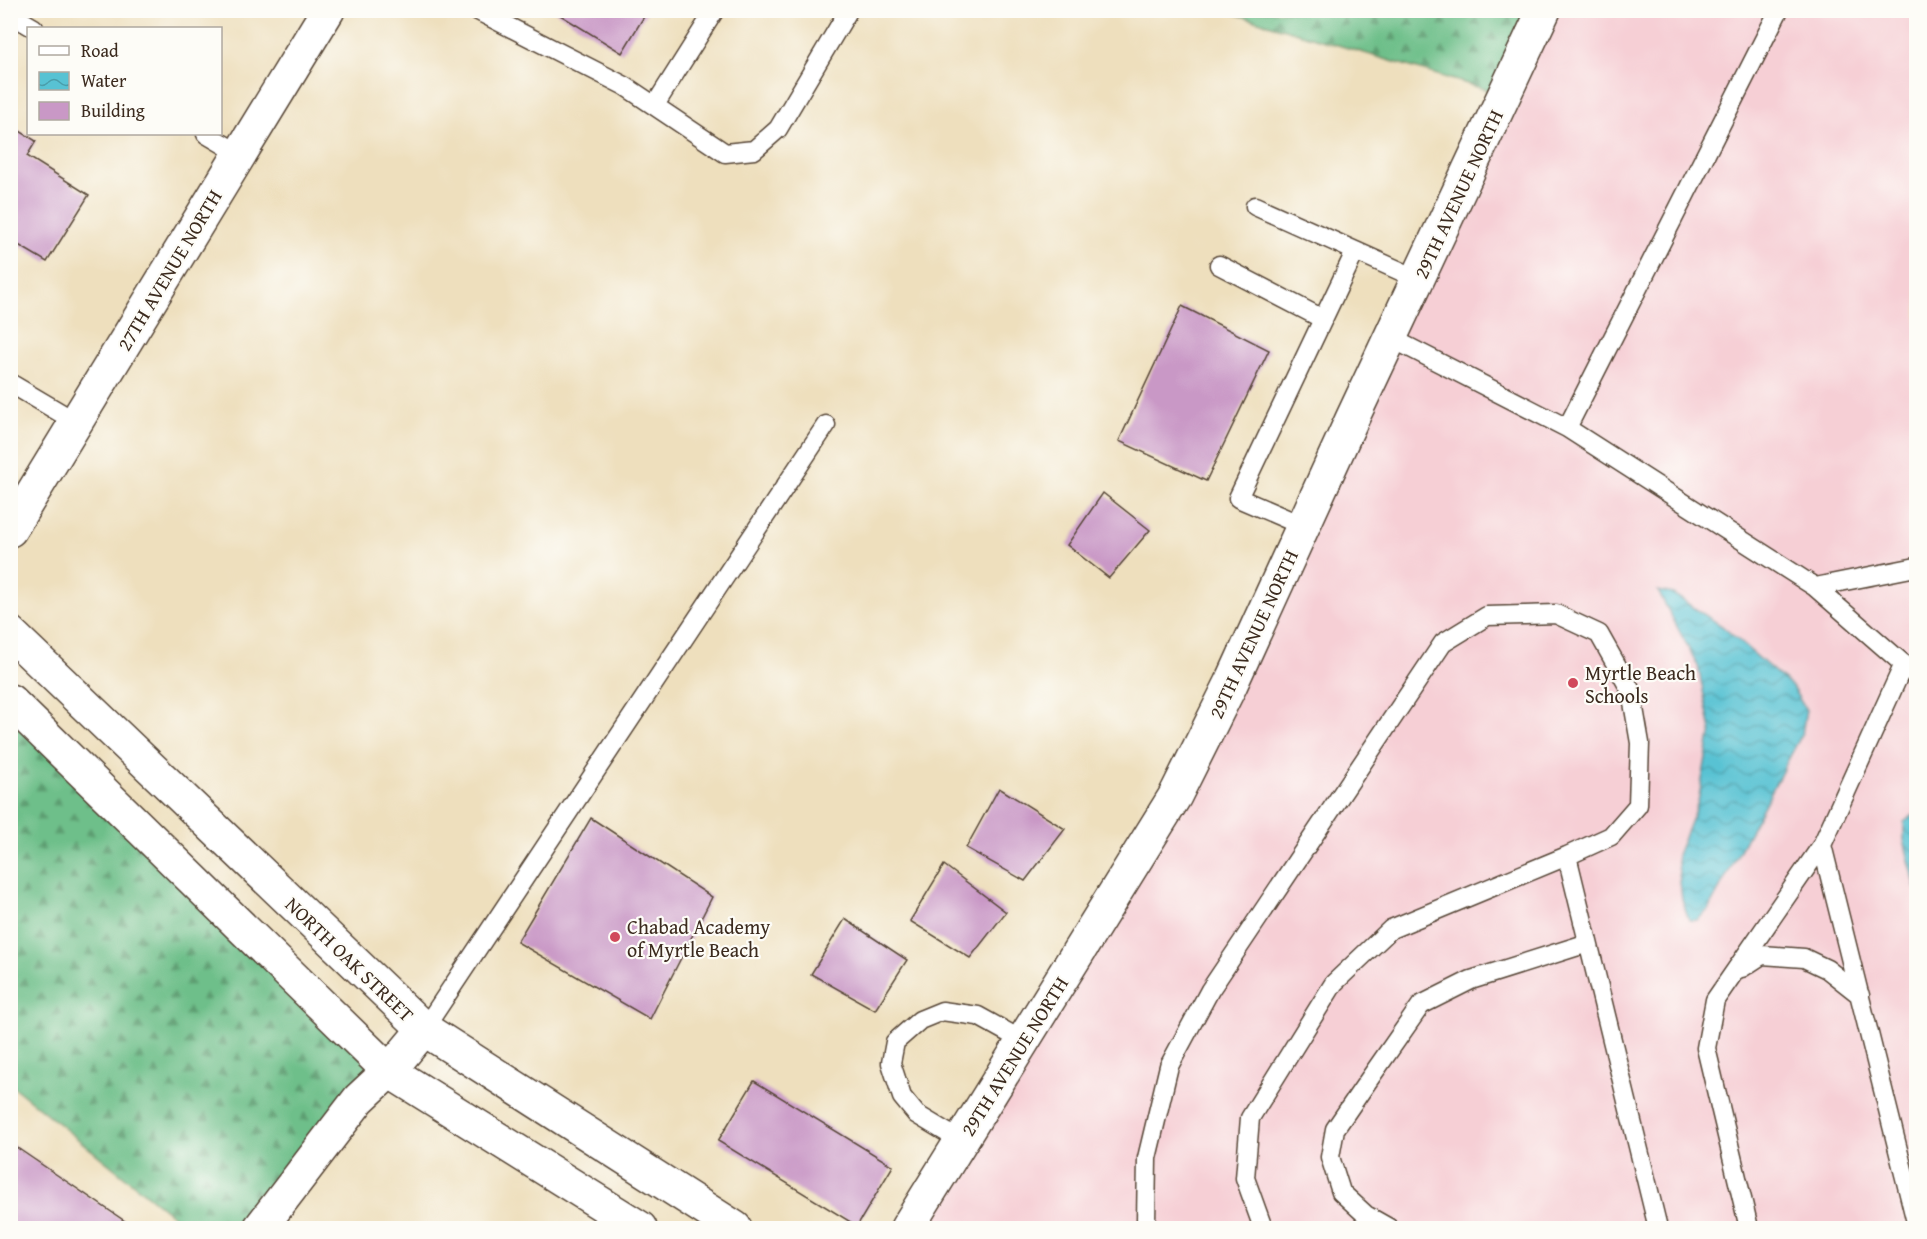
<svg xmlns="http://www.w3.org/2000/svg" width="1927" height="1239" font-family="'Gentium Book Plus',serif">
	<defs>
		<pattern id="forest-firs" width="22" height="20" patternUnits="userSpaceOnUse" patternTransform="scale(1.5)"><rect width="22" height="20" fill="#6ebf8a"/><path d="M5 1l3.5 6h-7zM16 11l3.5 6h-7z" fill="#5c9b70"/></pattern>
		<pattern id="water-waves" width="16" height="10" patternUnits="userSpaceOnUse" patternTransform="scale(1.5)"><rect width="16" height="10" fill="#58c2d3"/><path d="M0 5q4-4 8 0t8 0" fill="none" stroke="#4a9eab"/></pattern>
	</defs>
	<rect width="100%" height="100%" fill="#fdfcf7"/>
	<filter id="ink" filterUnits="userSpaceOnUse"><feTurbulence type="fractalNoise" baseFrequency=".0167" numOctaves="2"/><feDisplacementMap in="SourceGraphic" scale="12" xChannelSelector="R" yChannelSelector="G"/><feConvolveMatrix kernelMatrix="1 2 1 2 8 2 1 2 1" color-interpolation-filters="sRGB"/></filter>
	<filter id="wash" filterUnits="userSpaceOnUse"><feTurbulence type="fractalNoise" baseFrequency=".008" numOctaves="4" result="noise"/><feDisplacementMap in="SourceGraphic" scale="24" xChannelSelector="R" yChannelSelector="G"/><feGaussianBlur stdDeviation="1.35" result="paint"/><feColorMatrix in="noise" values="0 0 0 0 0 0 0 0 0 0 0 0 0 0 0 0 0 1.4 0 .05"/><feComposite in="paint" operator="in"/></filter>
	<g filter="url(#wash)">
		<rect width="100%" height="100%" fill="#eedfbd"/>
		<path fill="#f6cfd5" d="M 1544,11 L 1916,11 L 1916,1228 L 907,1228 L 1175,796 Z"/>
		<path fill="url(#forest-firs)" stroke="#547454" stroke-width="1.5" d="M 1225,11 L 1534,11 L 1504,95 Z
			M 10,701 L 389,1071 L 260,1228 L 188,1228 L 11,1085 Z"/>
		<path fill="url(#water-waves)" stroke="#4a7678" stroke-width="1.5" d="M 1658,591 L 1673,594 L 1722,626 L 1792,687 L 1806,710 L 1802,734 L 1708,910 L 1697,920 L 1689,920 L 1682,899 L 1677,855 L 1698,802 L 1711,730 L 1698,666 Z
			M 1916,813 L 1916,889 L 1904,840 L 1904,822 Z"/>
		<g id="blocks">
			<path fill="#c998c6" d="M 552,10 L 648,10 L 622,53 Z
				M 10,125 L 36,141 L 27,156 L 89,195 L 47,262 L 10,240 Z
				M 1182,306 L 1269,350 L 1206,481 L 1119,441 Z
				M 1103,493 L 1150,530 L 1109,578 L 1067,545 Z
				M 999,788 L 1065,829 L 1025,881 L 966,848 Z
				M 591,818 L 712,897 L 650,1019 L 517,942 Z
				M 944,865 L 1006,912 L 970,958 L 910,921 Z
				M 845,919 L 907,960 L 875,1010 L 811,974 Z
				M 754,1081 L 893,1166 L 857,1226 L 718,1141 Z
				M 10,1143 L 135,1228 L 10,1228 Z"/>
		</g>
	</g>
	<g filter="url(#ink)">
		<use href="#blocks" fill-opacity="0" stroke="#564536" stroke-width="1.5"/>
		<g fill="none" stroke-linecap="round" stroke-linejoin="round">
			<g stroke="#564536" stroke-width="21">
				<path id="service" d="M 476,10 L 625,86 L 725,153 L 754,150 L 778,129 L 847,13 L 845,10
					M 10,14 L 34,28
					M 655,105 L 715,10
					M 206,134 L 240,154
					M 1255,206 L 1418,279
					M 1219,265 L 1323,319
					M 1391,338 L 1567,428 L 1815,587 L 1916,675
					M 10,383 L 76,422
					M 1567,428 L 1779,10
					M 1303,526 L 1238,498 L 1355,252
					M 1815,587 L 1916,567
					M 1822,845 L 1916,1222
					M 1567,856 L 1658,1228
					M 1742,968 L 1762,955 L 1804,958 L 1827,969 L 1860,995
					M 424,1029 L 826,425
					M 961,1141 L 916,1114 L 902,1097 L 891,1063 L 895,1042 L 920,1020 L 942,1011 L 978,1016 L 1023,1041
					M 1149,1228 L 1146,1223 L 1147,1158 L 1169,1066 L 1210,990 L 1443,643 L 1487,616 L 1556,614 L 1599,634 L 1631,691 L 1640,743 L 1638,805 L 1611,836 L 1567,856 L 1391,929 L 1334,983 L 1250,1118 L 1245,1178 L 1263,1228
					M 1389,1228 L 1366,1215 L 1341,1192 L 1330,1157 L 1335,1129 L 1370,1078 L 1421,1005 L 1471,980 L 1588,943
					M 1749,1228 L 1706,1048 L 1715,1000 L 1822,845 L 1904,664"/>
			</g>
			<g stroke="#564536" stroke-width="36">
				<path id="minor" d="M 10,530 L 328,10
					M 260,1228 L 359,1099 L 389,1071 L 424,1029"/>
			</g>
			<g stroke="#564536" stroke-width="36">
				<path id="secondary" d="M 10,633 L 424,1029 L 735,1228
					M 10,701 L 389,1071 L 640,1228
					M 907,1228 L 1175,796 L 1231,684 L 1352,419 L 1544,10"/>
			</g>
			<use href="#service" stroke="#fff" stroke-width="18"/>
			<use href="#minor" stroke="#fff" stroke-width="33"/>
			<use href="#secondary" stroke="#fff" stroke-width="33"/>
		</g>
	</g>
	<g fill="#d1495b" stroke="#fdfcf7" stroke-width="2">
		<circle cx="1573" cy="683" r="6"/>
		<circle cx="615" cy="937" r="6"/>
	</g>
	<g text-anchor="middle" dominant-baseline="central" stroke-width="4.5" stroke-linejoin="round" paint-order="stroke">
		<g font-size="20" fill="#3b2a1e" stroke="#fdfcf7">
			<text transform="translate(1458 194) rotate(-65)">29TH AVENUE NORTH</text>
			<text transform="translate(169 270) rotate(-59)">27TH AVENUE NORTH</text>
			<text transform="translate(1253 634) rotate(-65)">29TH AVENUE NORTH</text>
			<text transform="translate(350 959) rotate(44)">NORTH OAK STREET</text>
			<text transform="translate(1014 1056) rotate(-58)">29TH AVENUE NORTH</text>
		</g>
		<g font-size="20" fill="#3b2a1e" stroke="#fdfcf7" text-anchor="start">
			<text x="1585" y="672">Myrtle Beach<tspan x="1585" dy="23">Schools</tspan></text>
			<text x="627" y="926">Chabad Academy<tspan x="627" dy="23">of Myrtle Beach</tspan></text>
		</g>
	</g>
	<rect width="1927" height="1239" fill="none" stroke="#fdfcf7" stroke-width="36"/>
	<rect x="27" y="27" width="195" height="108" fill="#fdfcf7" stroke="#afa8a0" stroke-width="1.5"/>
	<rect x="39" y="46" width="30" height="9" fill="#ffffff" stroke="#afa8a0" stroke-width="1.5"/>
	<text x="81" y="57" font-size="18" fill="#3b2a1e">Road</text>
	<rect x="39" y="72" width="30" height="18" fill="url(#water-waves)" stroke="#afa8a0" stroke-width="1.5"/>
	<text x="81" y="87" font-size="18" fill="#3b2a1e">Water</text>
	<rect x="39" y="102" width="30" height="18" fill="#c998c6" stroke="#afa8a0" stroke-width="1.5"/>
	<text x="81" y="117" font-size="18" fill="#3b2a1e">Building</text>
</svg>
